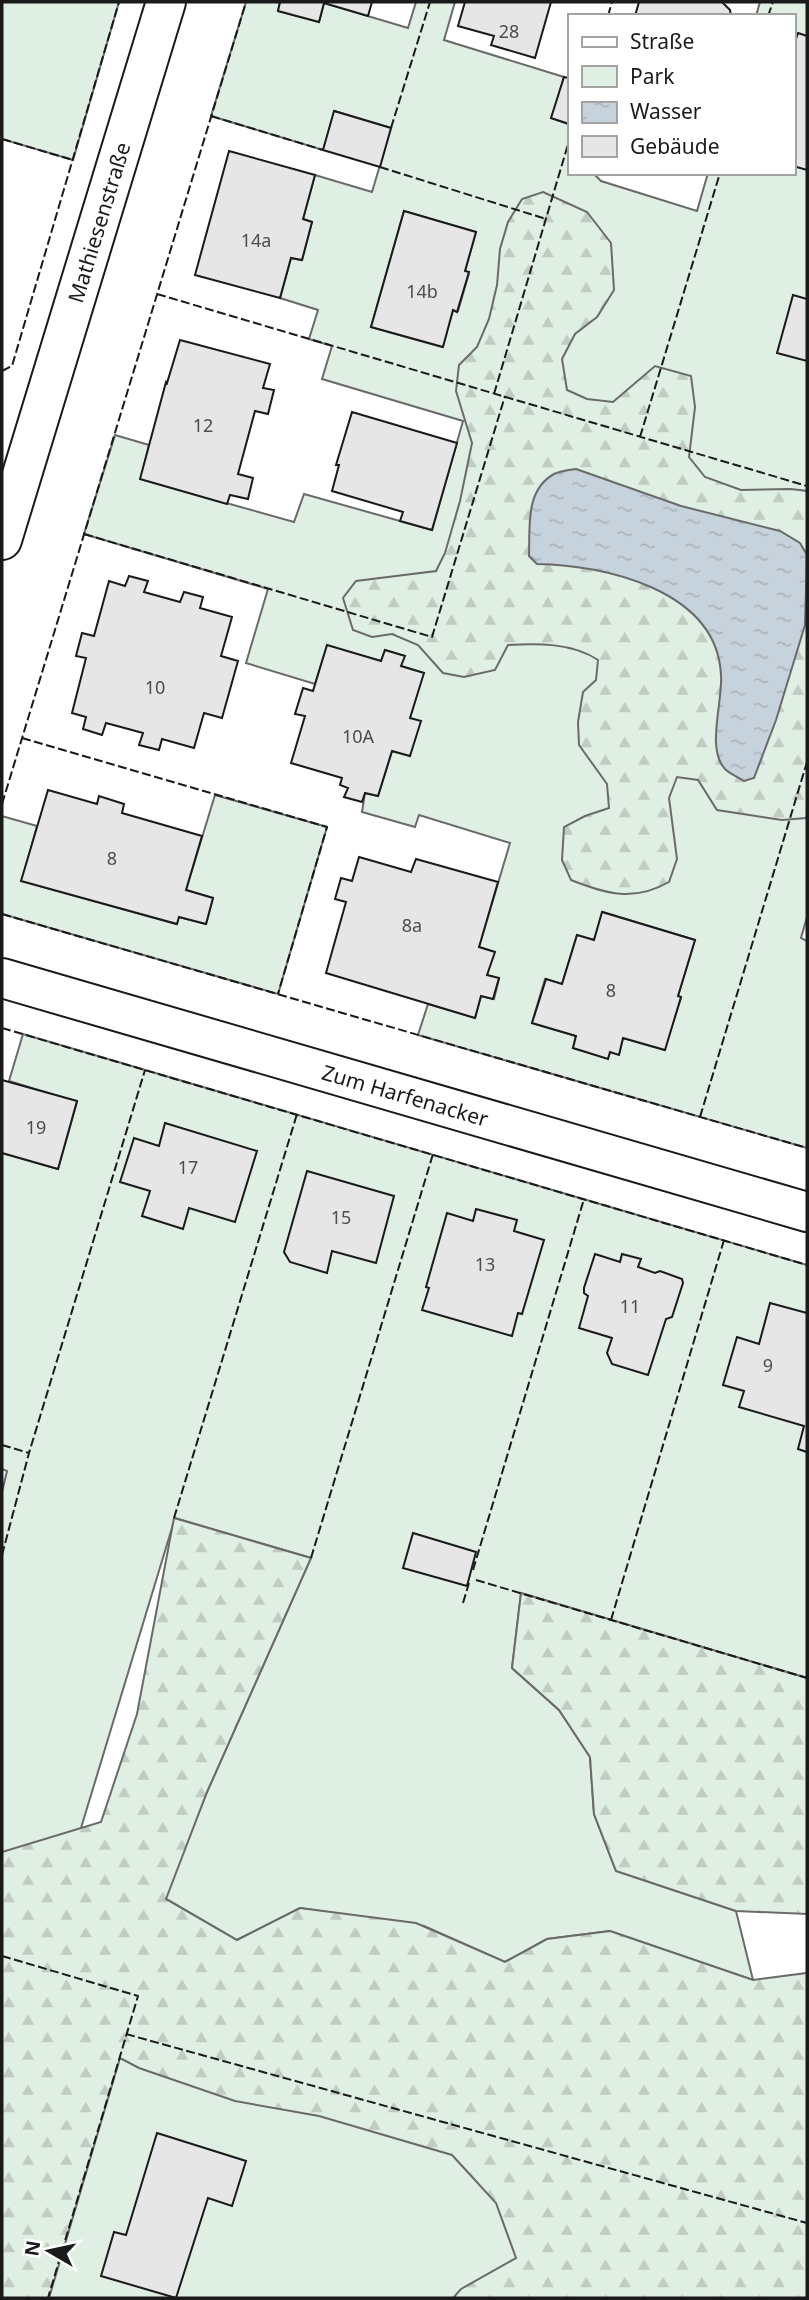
<svg xmlns="http://www.w3.org/2000/svg" width="809" height="2300" font-family="'Noto Sans',sans-serif">
	<defs>
		<pattern id="forest-firs" width="22" height="20" patternUnits="userSpaceOnUse" patternTransform="scale(1.75)"><rect width="22" height="20" fill="#e0efe3"/><path d="M5 1l3.5 6h-7zM16 11l3.5 6h-7z" fill="#c0ccc2"/></pattern>
		<pattern id="water-ripples" width="26" height="14" patternUnits="userSpaceOnUse" patternTransform="scale(1.75)"><rect width="26" height="14" fill="#c6d2dc"/><path d="M2 4q2-2 4 0t4 0M15 11q2-2 4 0t4 0" fill="none" stroke="#aab4bc"/></pattern>
	</defs>
	<rect width="100%" height="100%" fill="#fff"/>
	<path fill="#e0efe3" stroke="#6a6a6a" stroke-width="2" fill-rule="evenodd" d="M 2,2 L 119,2 L 73,160 L 2,139 Z
		M 246,2 L 280,2 L 278,11 L 319,22 L 324,3 L 408,28 L 416,2 L 455,2 L 444,40 L 564,77 L 552,118 L 569,124 L 569,173 L 593,173 L 601,181 L 697,211 L 708,173 L 793,173 L 793,16 L 756,16 L 760,2 L 807,2 L 807,917 L 801,938 L 807,941 L 807,1148 L 418,1035 L 428,1004 L 475,1018 L 481,996 L 494,999 L 499,979 L 487,975 L 494,952 L 479,947 L 510,843 L 419,815 L 415,827 L 362,812 L 365,793 L 378,796 L 392,751 L 410,756 L 410,718 L 423,673 L 401,666 L 404,656 L 385,650 L 381,661 L 327,646 L 315,684 L 246,663 L 268,589 L 84,534 L 115,435 L 149,445 L 141,479 L 294,522 L 304,494 L 432,530 L 463,421 L 322,379 L 332,346 L 309,339 L 318,310 L 280,298 L 291,258 L 302,260 L 312,222 L 303,219 L 315,175 L 372,192 L 391,128 L 335,111 L 323,150 L 211,116 ZM 404,211 L 476,232 L 465,271 L 469,273 L 458,311 L 453,310 L 442,347 L 371,327 ZM 603,912 L 695,940 L 678,996 L 681,998 L 664,1050 L 623,1038 L 619,1054 L 610,1052 L 608,1058 L 573,1048 L 576,1036 L 532,1023 L 545,979 L 562,984 L 577,935 L 594,940 Z
		M 215,795 L 327,827 L 278,994 L 2,914 L 2,816 L 37,826 L 22,881 L 176,924 L 179,917 L 206,924 L 213,898 L 186,890 Z
		M 23,1034 L 807,1265 L 807,1678 L 521,1593 L 512,1668 L 559,1710 L 590,1757 L 594,1814 L 616,1871 L 736,1911 L 753,1980 L 610,1931 L 547,1939 L 505,1962 L 424,1926 L 300,1908 L 237,1940 L 165,1898 L 207,1792 L 311,1558 L 175,1518 L 54,1917 L 2,1902 L 2,1492 L 7,1471 L 2,1469 L 2,1153 L 58,1169 L 77,1102 L 9,1081 Z
		M 126,2034 L 807,2223 L 807,2298 L 48,2298 Z"/>
	<path fill="url(#forest-firs)" stroke="#6a6a6a" stroke-width="2" d="M 543,192 L 587,212 L 611,243 L 614,290 L 597,317 L 575,334 L 562,359 L 567,390 L 587,399 L 613,402 L 655,366 L 691,376 L 695,407 L 689,457 L 705,477 L 741,490 L 791,489 L 807,491 L 807,815 L 806,818 L 782,820 L 717,810 L 698,780 L 677,777 L 669,798 L 677,859 L 669,882 C 634,902 606,894 571,880 L 562,860 L 564,827 L 585,816 L 609,808 L 607,784 L 579,745 L 578,722 L 583,692 L 596,680 L 598,660 C 573,643 537,643 508,645 L 495,670 L 464,677 L 443,673 L 418,645 L 392,634 L 372,637 L 353,630 L 343,598 L 356,581 L 436,571 L 445,553 L 460,501 L 472,443 L 456,391 L 459,365 L 477,347 L 489,319 L 497,285 L 500,249 L 508,222 L 522,199 Z
		M 174,1518 L 311,1558 L 207,1792 L 166,1899 L 237,1940 L 300,1908 L 416,1923 L 505,1962 L 547,1939 L 610,1931 L 753,1980 L 807,1973 L 807,2298 L 453,2298 L 461,2289 L 516,2258 L 496,2203 L 452,2155 L 319,2116 L 235,2101 L 139,2068 L 120,2058 L 49,2298 L 2,2298 L 2,1852 L 101,1822 L 137,1714 Z
		M 521,1593 L 807,1678 L 807,1914 L 736,1911 L 616,1871 L 594,1814 L 590,1757 L 559,1710 L 512,1668 Z"/>
	<path fill="url(#water-ripples)" stroke="#6a6a6a" stroke-width="2" d="M 576,469 L 681,506 L 780,531 L 800,543 L 807,555 L 805,625 L 776,720 L 754,778 L 744,781 C 738,777 730,774 725,769 C 706,749 723,702 721,675 C 717,590 605,565 537,564 L 529,556 C 530,527 525,490 554,474 C 560,471 569,470 576,469 Z"/>
	<path fill="#e6e6e6" stroke="#1a1a1a" stroke-width="2" d="M 280,2 L 372,2 L 368,16 L 324,3 L 319,22 L 278,11 Z
		M 465,2 L 551,2 L 535,58 L 491,45 L 494,36 L 458,26 Z
		M 639,2 L 722,2 L 730,10 L 731,16 L 635,16 Z
		M 798,33 L 807,36 L 807,170 L 793,166 L 793,48 Z
		M 564,77 L 569,78 L 569,124 L 551,118 Z
		M 334,111 L 391,128 L 380,167 L 323,150 Z
		M 229,151 L 315,175 L 303,219 L 312,222 L 302,260 L 291,258 L 280,298 L 195,275 Z
		M 404,211 L 476,232 L 465,271 L 469,272 L 457,312 L 453,310 L 443,347 L 371,327 Z
		M 793,295 L 807,299 L 807,361 L 777,353 Z
		M 180,340 L 270,364 L 263,388 L 274,390 L 268,414 L 255,411 L 238,474 L 253,478 L 248,499 L 230,495 L 227,504 L 140,479 L 166,382 L 167,383 Z
		M 352,412 L 457,443 L 432,530 L 400,521 L 403,512 L 332,491 L 339,465 L 336,465 Z
		M 129,576 L 148,581 L 144,592 L 180,602 L 184,592 L 203,597 L 200,608 L 232,617 L 221,656 L 238,661 L 222,718 L 204,713 L 194,748 L 162,739 L 159,750 L 139,745 L 143,733 L 106,723 L 102,735 L 83,729 L 86,717 L 72,713 L 86,658 L 76,656 L 82,633 L 94,636 L 109,581 L 125,586 Z
		M 327,645 L 381,661 L 385,650 L 405,656 L 401,666 L 424,673 L 410,718 L 421,721 L 410,756 L 392,751 L 378,796 L 365,793 L 362,802 L 344,797 L 348,788 L 340,785 L 342,778 L 291,763 L 305,716 L 295,714 L 303,688 L 313,691 Z
		M 48,790 L 97,804 L 99,796 L 124,804 L 122,813 L 202,836 L 186,890 L 213,898 L 206,924 L 179,917 L 177,924 L 21,881 Z
		M 359,857 L 411,872 L 416,859 L 498,882 L 479,947 L 495,952 L 487,975 L 499,978 L 493,999 L 481,996 L 475,1018 L 326,973 L 346,902 L 335,899 L 341,878 L 352,881 Z
		M 602,912 L 695,940 L 678,996 L 681,997 L 665,1050 L 623,1038 L 619,1055 L 610,1052 L 608,1059 L 573,1048 L 576,1036 L 532,1023 L 546,979 L 562,984 L 577,935 L 594,940 Z
		M 2,1080 L 77,1101 L 58,1169 L 2,1153 Z
		M 165,1123 L 257,1151 L 235,1222 L 189,1208 L 183,1229 L 142,1216 L 150,1191 L 120,1182 L 134,1138 L 159,1146 Z
		M 307,1171 L 394,1196 L 376,1263 L 332,1251 L 327,1273 L 290,1262 L 284,1252 Z
		M 476,1209 L 517,1220 L 514,1231 L 544,1240 L 522,1314 L 518,1313 L 512,1336 L 422,1310 L 429,1288 L 426,1287 L 447,1213 L 473,1221 Z
		M 595,1254 L 620,1262 L 622,1254 L 641,1259 L 638,1267 L 655,1273 L 660,1271 L 682,1279 L 683,1283 L 672,1317 L 666,1319 L 648,1375 L 612,1364 L 607,1353 L 612,1338 L 579,1328 L 588,1296 L 584,1293 L 584,1288 Z
		M 770,1303 L 807,1313 L 807,1452 L 798,1449 L 804,1426 L 739,1407 L 744,1391 L 723,1385 L 737,1337 L 759,1344 Z
		M 413,1533 L 476,1552 L 467,1586 L 403,1568 Z
		M 157,2133 L 246,2161 L 232,2206 L 208,2198 L 176,2298 L 101,2276 L 114,2232 L 126,2235 Z"/>
	<g fill="none" stroke-linecap="round" stroke-linejoin="round">
		<g stroke="#1a1a1a" stroke-width="42">
			<g id="minor">
				<path id="s1" d="M 2,540 L 166,2"/>
				<path id="s2" d="M 2,978 L 807,1212"/>
			</g>
		</g>
		<use href="#minor" stroke="#fff" stroke-width="38"/>
		<path stroke="#1a1a1a" stroke-width="2" stroke-dasharray="9 3.5" stroke-linecap="butt" d="M 608,16 L 612,2
			M 768,16 L 773,2
			M 211,116 L 323,150
			M 391,128 L 430,2
			M 2,139 L 73,160
			M 380,167 L 546,219
			M 157,294 L 807,486
			M 2,371 L 12,366 L 119,2
			M 494,394 L 569,141
			M 640,437 L 720,173
			M 84,534 L 432,637 L 505,396
			M 22,738 L 327,827 L 278,994
			M 2,804 L 246,2
			M 2,914 L 807,1148
			M 2,1028 L 807,1265
			M 700,1117 L 807,762
			M 2,1445 L 29,1453
			M 174,1518 L 297,1114
			M 2,1555 L 29,1453 L 145,1070
			M 311,1558 L 433,1154
			M 473,1570 L 584,1199
			M 476,1580 L 807,1678
			M 463,1603 L 469,1583
			M 611,1620 L 724,1240
			M 2,1956 L 138,1996 L 48,2298
			M 126,2034 L 807,2223"/>
	</g>
	<g text-anchor="middle" dominant-baseline="central" stroke-width="5" stroke-linejoin="round" paint-order="stroke">
		<g font-size="18" fill="#4d4d4d">
			<text x="509" y="31">28</text>
			<text x="256" y="240">14a</text>
			<text x="422" y="291">14b</text>
			<text x="203" y="425">12</text>
			<text x="155" y="687">10</text>
			<text x="358" y="736">10A</text>
			<text x="112" y="858">8</text>
			<text x="412" y="925">8a</text>
			<text x="611" y="990">8</text>
			<text x="36" y="1127">19</text>
			<text x="188" y="1167">17</text>
			<text x="341" y="1217">15</text>
			<text x="485" y="1264">13</text>
			<text x="630" y="1306">11</text>
			<text x="768" y="1365">9</text>
		</g>
		<g font-size="21" fill="#1a1a1a" stroke="#fff">
			<text stroke="none"><textPath href="#s1" startOffset="332">Mathiesenstraße</textPath></text>
			<text stroke="none"><textPath href="#s2" startOffset="420">Zum Harfenacker</textPath></text>
		</g>
	</g>
	<rect width="809" height="2300" fill="none" stroke="#1a1a1a" stroke-width="7"/>
	<rect x="568" y="14" width="228" height="161" fill="#ffffff" stroke="#a3a3a3" stroke-width="2"/>
	<rect x="582" y="37" width="35" height="10" fill="#ffffff" stroke="#a3a3a3" stroke-width="2"/>
	<text x="630" y="49" font-size="21" fill="#1a1a1a">Straße</text>
	<rect x="582" y="66" width="35" height="21" fill="#e0efe3" stroke="#a3a3a3" stroke-width="2"/>
	<text x="630" y="84" font-size="21" fill="#1a1a1a">Park</text>
	<rect x="582" y="102" width="35" height="21" fill="url(#water-ripples)" stroke="#a3a3a3" stroke-width="2"/>
	<text x="630" y="119" font-size="21" fill="#1a1a1a">Wasser</text>
	<rect x="582" y="136" width="35" height="21" fill="#e6e6e6" stroke="#a3a3a3" stroke-width="2"/>
	<text x="630" y="154" font-size="21" fill="#1a1a1a">Gebäude</text>
	<g transform="translate(49 2251) rotate(279)" stroke="#ffffff" stroke-width="5" paint-order="stroke">
	<path d="M0-5L12 26L0 18L-12 26Z" fill="#1a1a1a"/>
	<text y="-10" font-size="19" font-weight="bold" text-anchor="middle" fill="#1a1a1a">N</text>
	</g>
</svg>
